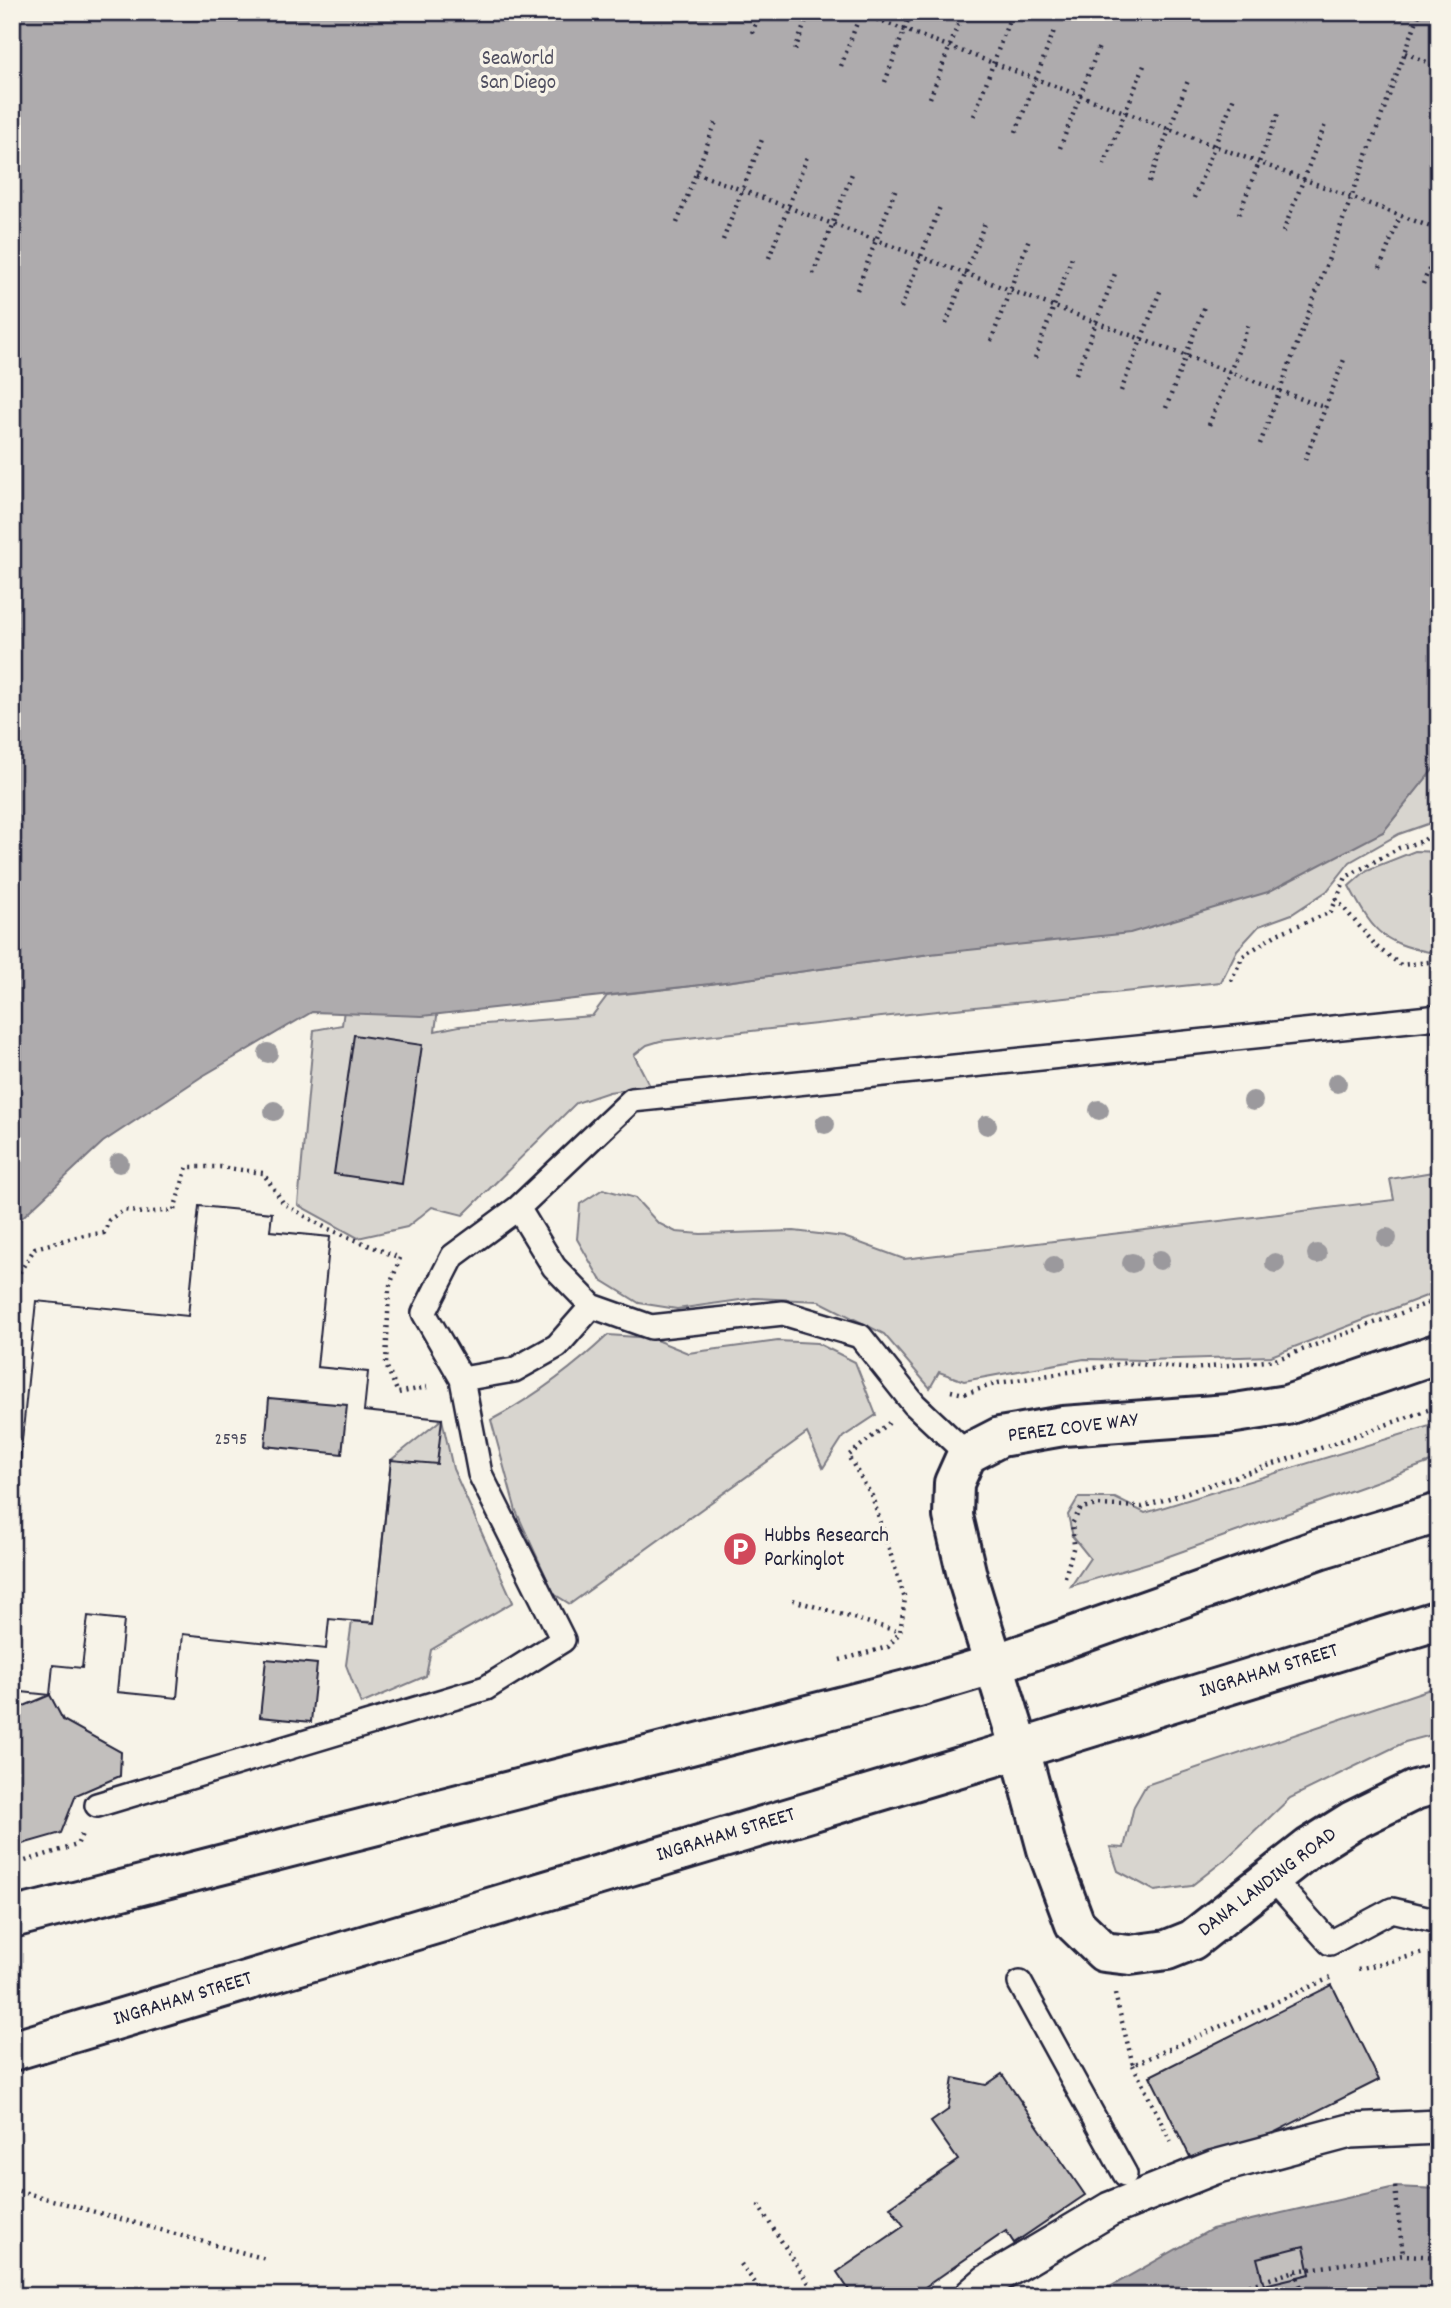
<svg xmlns="http://www.w3.org/2000/svg" width="1451" height="2308" font-family="Dekko,sans-serif">
	<rect width="100%" height="100%" fill="#f7f3e8"/>
	<filter id="ink" filterUnits="userSpaceOnUse"><feTurbulence type="fractalNoise" baseFrequency=".0143" numOctaves="2"/><feDisplacementMap in="SourceGraphic" scale="14" xChannelSelector="R" yChannelSelector="G"/><feConvolveMatrix kernelMatrix="1 2 1 2 8 2 1 2 1" color-interpolation-filters="sRGB"/></filter>
	<g filter="url(#ink)">
		<path fill="#d8d5cf" stroke="#7d7c85" stroke-width="2" d="M 477,12 L 574,12 L 435,1031 L 459,1026 L 592,1016 L 607,996 L 710,984 L 930,954 L 1383,832 L 1439,762 L 1439,820 L 1399,834 L 1350,862 L 1327,891 L 1292,914 L 1259,926 L 1237,950 L 1221,982 L 946,1010 L 660,1041 L 647,1045 L 634,1055 L 650,1086 L 609,1092 L 576,1103 L 463,1215 L 432,1207 L 407,1227 L 358,1238 L 298,1205 L 314,1030 L 342,1025 Z
			M 1415,851 L 1439,852 L 1439,945 L 1429,952 C 1379,942 1372,929 1349,886 L 1367,870 Z
			M 1439,1171 L 1439,1291 L 1271,1356 L 1146,1360 L 1084,1359 L 964,1381 L 939,1372 L 930,1388 L 884,1334 L 819,1301 L 754,1298 L 677,1309 L 639,1303 L 600,1279 L 577,1239 L 580,1204 L 603,1189 L 635,1198 L 658,1223 L 676,1232 L 701,1234 L 794,1231 L 844,1237 L 904,1259 L 1394,1200 L 1390,1179 Z
			M 608,1335 L 651,1338 L 688,1353 L 778,1341 L 817,1343 L 855,1362 L 876,1415 L 843,1437 L 823,1468 L 807,1433 L 570,1604 L 554,1594 L 516,1511 L 491,1420 C 534,1397 572,1369 608,1335 Z
			M 442,1419 L 453,1469 L 513,1602 L 431,1650 L 426,1676 L 361,1704 L 346,1665 L 352,1621 L 374,1622 L 391,1460 Z
			M 1439,1423 L 1439,1459 L 1158,1560 L 1071,1586 L 1090,1558 L 1073,1537 L 1068,1515 L 1078,1498 L 1115,1498 L 1145,1513 Z
			M 1439,1686 L 1439,1733 L 1405,1742 L 1290,1798 L 1227,1858 L 1191,1886 L 1155,1891 L 1118,1871 L 1110,1847 L 1124,1848 L 1134,1806 L 1146,1785 Z"/>
		<path fill="#aeabad" stroke="#76747f" stroke-width="2" d="M 12,12 L 1439,12 L 1439,762 L 1383,832 L 1268,892 L 1130,933 L 930,954 L 710,984 L 422,1016 L 312,1012 L 201,1077 L 103,1142 L 12,1227 Z
			M 1395,2187 L 1439,2189 L 1439,2296 L 1094,2296 L 1212,2229 Z"/>
		<path fill="#c2bfbd" stroke="#22223b" stroke-width="2" fill-rule="evenodd" d="M 354,1035 L 422,1045 L 402,1184 L 334,1174 Z
			M 199,1206 L 272,1213 L 270,1231 L 330,1237 L 317,1367 L 368,1372 L 364,1411 L 442,1419 L 437,1464 L 391,1460 L 374,1623 L 329,1619 L 326,1649 L 183,1634 L 177,1698 L 117,1692 L 124,1620 L 88,1616 L 82,1668 L 53,1665 L 50,1695 L 12,1691 L 12,1490 L 17,1490 L 36,1301 L 188,1316 ZM 269,1398 L 347,1405 L 342,1454 L 265,1446 Z
			M 199,1206 L 272,1213 L 270,1231 L 330,1237 L 317,1367 L 368,1372 L 364,1411 L 442,1419 L 437,1464 L 391,1460 L 374,1623 L 329,1619 L 326,1649 L 183,1634 L 177,1698 L 117,1692 L 124,1620 L 88,1616 L 82,1668 L 53,1665 L 50,1695 L 12,1691 L 12,1490 L 17,1490 L 36,1301 L 188,1316 Z
			M 266,1659 L 317,1664 L 311,1722 L 260,1717 Z
			M 50,1695 L 63,1720 L 121,1752 L 120,1776 L 76,1795 L 61,1833 L 12,1847 L 12,1711 Z
			M 1332,1985 L 1379,2080 L 1197,2171 L 1150,2076 Z
			M 1002,2074 L 1085,2195 L 1014,2243 L 1006,2231 L 912,2296 L 853,2296 L 837,2272 L 904,2226 L 890,2207 L 958,2160 L 931,2122 L 948,2110 L 953,2078 L 986,2085 Z
			M 1304,2246 L 1310,2274 L 1264,2285 L 1257,2258 Z"/>
		<g fill="none" stroke-linecap="round" stroke-linejoin="round">
			<g stroke="#22223b" stroke-width="28">
				<path id="service" d="M 518,1208 L 554,1267 L 592,1306 L 651,1327 L 783,1313 L 860,1336 L 914,1404 L 967,1454
					M 592,1306 L 557,1346 L 514,1370 L 462,1379 L 424,1313 L 453,1256 L 518,1208 L 632,1100 L 1439,1017
					M 97,1805 L 486,1688 L 563,1640 L 480,1474 L 462,1379
					M 1271,1877 L 1330,1943 L 1392,1910 L 1439,1921
					M 1020,1983 L 1125,2174"/>
			</g>
			<g stroke="#22223b" stroke-width="38">
				<path id="pedestrian" d="M 971,2296 L 987,2282 L 1110,2209 L 1215,2167 L 1350,2131 L 1439,2127"/>
			</g>
			<g stroke="#22223b" stroke-width="44">
				<path id="tertiary" d="M 1439,1353 L 1287,1405 L 1229,1414 L 1063,1426 L 1000,1437 L 967,1454 L 954,1483 L 953,1516 L 968,1580 L 1020,1749 L 1047,1849 L 1075,1924 L 1104,1952 L 1130,1955 L 1167,1950 L 1192,1940 L 1309,1848 L 1352,1821 L 1415,1790 L 1439,1783"/>
			</g>
			<g stroke="#22223b" stroke-width="44">
				<path id="primary" d="M 12,1918 L 918,1687 L 995,1664 L 1319,1549 L 1439,1513
					M 12,2051 L 1020,1749 L 1439,1620"/>
			</g>
			<path stroke="#22223b" stroke-width="4.5" stroke-dasharray="2 5" stroke-linecap="butt" d="M 857,12 L 1439,230
				M 707,16 L 708,12
				M 1382,16 L 1384,12
				M 752,33 L 760,12
				M 795,50 L 809,12
				M 1405,53 L 1439,67
				M 841,66 L 861,12
				M 885,82 L 911,12
				M 930,98 L 963,12
				M 974,116 L 1012,12
				M 1016,132 L 1055,28
				M 1060,148 L 1100,44
				M 1104,165 L 1145,63
				M 696,173 L 1326,408
				M 1149,182 L 1189,78
				M 1194,198 L 1235,94
				M 1239,214 L 1279,111
				M 677,223 L 717,119
				M 1283,232 L 1326,122
				M 723,240 L 763,137
				M 769,258 L 808,154
				M 1380,268 L 1400,216
				M 813,274 L 853,171
				M 1423,284 L 1439,245
				M 857,290 L 896,188
				M 901,308 L 941,204
				M 946,324 L 986,220
				M 991,341 L 1030,236
				M 1035,358 L 1073,254
				M 1076,374 L 1116,271
				M 1121,391 L 1161,289
				M 1166,408 L 1205,304
				M 1209,425 L 1250,321
				M 1260,444 L 1420,12
				M 1305,460 L 1345,357
				M 1336,899 L 1378,948 L 1401,965 L 1429,962 L 1439,977
				M 1231,981 L 1243,956 L 1277,934 L 1331,912 L 1346,877 L 1399,848 L 1423,841 L 1439,828
				M 12,1284 L 35,1248 L 84,1235 L 104,1233 L 109,1220 L 124,1210 L 143,1213 L 174,1210 L 187,1167 L 220,1167 L 263,1173 L 284,1204 L 326,1228 L 400,1258 L 389,1288 L 386,1365 L 398,1393 L 427,1387
				M 951,1391 L 964,1394 L 998,1383 L 1127,1363 L 1193,1369 L 1275,1360 L 1439,1299
				M 12,1459 L 20,1464
				M 1065,1577 L 1074,1545 L 1072,1524 L 1081,1508 L 1098,1505 L 1142,1507 L 1298,1456 L 1439,1406
				M 793,1600 L 900,1632
				M 840,1660 L 888,1647 L 900,1632 L 905,1599 L 872,1496 L 848,1456 L 889,1423
				M 12,1865 L 77,1845 L 82,1834
				M 1358,1969 L 1424,1953
				M 1115,1994 L 1133,2065 L 1330,1978
				M 1133,2065 L 1171,2142
				M 1395,2187 L 1403,2255
				M 12,2189 L 266,2259
				M 758,2205 L 817,2296
				M 741,2264 L 765,2296
				M 1295,2271 L 1304,2296
				M 1216,2296 L 1295,2271 L 1403,2255 L 1439,2257"/>
			<use href="#service" stroke="#f7f3e8" stroke-width="23"/>
			<use href="#pedestrian" stroke="#f7f3e8" stroke-width="33"/>
			<use href="#tertiary" stroke="#f7f3e8" stroke-width="38"/>
			<use href="#primary" stroke="#f7f3e8" stroke-width="38"/>
		</g>
		<g fill="#9b999d">
			<circle cx="268" cy="1053" r="10"/>
			<circle cx="1337" cy="1083" r="10"/>
			<circle cx="1253" cy="1101" r="10"/>
			<circle cx="1099" cy="1110" r="10"/>
			<circle cx="274" cy="1111" r="10"/>
			<circle cx="825" cy="1124" r="10"/>
			<circle cx="987" cy="1125" r="10"/>
			<circle cx="119" cy="1163" r="10"/>
			<circle cx="1387" cy="1238" r="10"/>
			<circle cx="1317" cy="1254" r="10"/>
			<circle cx="1160" cy="1260" r="10"/>
			<circle cx="1132" cy="1263" r="10"/>
			<circle cx="1275" cy="1263" r="10"/>
			<circle cx="1054" cy="1266" r="10"/>
		</g>
	</g>
	<defs>
		<g id="parking-disc" transform="scale(1.75)"><circle r="9.5" fill="#d1495b" stroke="#f7f3e8"/><path d="M-3.5-5.5H1a3.5 3.5 0 0 1 0 7H-1V5.5H-3.5ZM-1-3.4V-.6H.8a1.4 1.4 0 0 0 0-2.8Z" fill="#fff"/></g>
	</defs>
	<g fill-rule="evenodd">
		<use href="#parking-disc" x="740" y="1549"/>
	</g>
	<g text-anchor="middle" dominant-baseline="central" stroke-width="7" stroke-linejoin="round" paint-order="stroke">
		<g font-size="18" fill="#4a495c">
			<text x="231" y="1440">2595</text>
		</g>
		<g font-size="21" fill="#504f60" stroke="#f7f3e8">
			<text x="518" y="60">SeaWorld<tspan x="518" dy="24">San Diego</tspan></text>
		</g>
		<g font-size="21" fill="#22223b" stroke="#f7f3e8">
			<text transform="translate(1073 1429) rotate(-7)">PEREZ COVE WAY</text>
			<text transform="translate(1269 1672) rotate(-17)">INGRAHAM STREET</text>
			<text transform="translate(726 1836) rotate(-17)">INGRAHAM STREET</text>
			<text transform="translate(1268 1883) rotate(-37)">DANA LANDING ROAD</text>
			<text transform="translate(183 2000) rotate(-17)">INGRAHAM STREET</text>
		</g>
		<g font-size="21" fill="#22223b" stroke="#f7f3e8" text-anchor="start">
			<text x="764" y="1537">Hubbs Research<tspan x="764" dy="24">Parkinglot</tspan></text>
		</g>
	</g>
	<rect width="1451" height="2308" fill="none" stroke="#f7f3e8" stroke-width="42"/>
	<rect x="21" y="21" width="1409" height="2266" fill="none" stroke="#22223b" stroke-width="2.5" filter="url(#ink)"/>
</svg>
